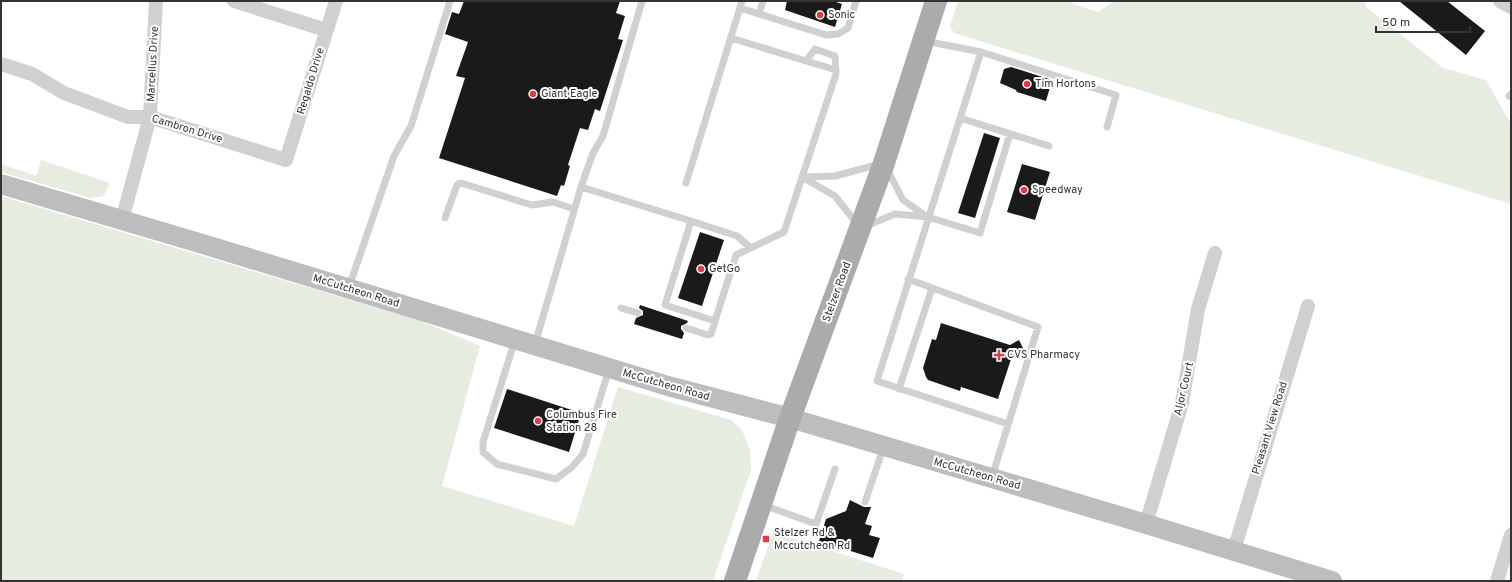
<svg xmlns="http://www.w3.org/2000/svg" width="1512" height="582" font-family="Overpass,sans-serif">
	<rect width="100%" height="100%" fill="#fff"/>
	<path fill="#e6ecdf" d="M 958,1 L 1071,1 L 1071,3 L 1098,12 L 1114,1 L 1366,1 L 1365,6 L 1443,68 L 1486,80 L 1509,121 L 1511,120 L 1511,204 L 954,33 L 950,26 Z
		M 41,160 L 110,183 L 104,196 L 90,198 L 1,172 L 1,164 L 36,176 Z
		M 1,196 L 421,321 L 480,346 L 442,486 L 574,526 L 618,387 L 731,420 L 742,430 L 750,450 L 751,470 L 713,581 L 1,581 Z
		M 773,532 L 904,574 L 902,581 L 756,581 Z"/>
	<path fill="#1a1a1a" d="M 464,1 L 620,1 L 616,13 L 625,16 L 618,39 L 623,40 L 600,111 L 595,109 L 588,130 L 580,128 L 568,165 L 570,166 L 564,186 L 561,185 L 557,196 L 439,158 L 465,78 L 456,76 L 468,42 L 445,34 L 452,12 L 459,14 Z
		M 787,1 L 833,1 L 842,4 L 835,27 L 785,10 Z
		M 1399,1 L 1447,1 L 1485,31 L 1466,55 Z
		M 1011,67 L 1052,80 L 1046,101 L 1017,92 L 1016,90 L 1000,83 L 1004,69 Z
		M 984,133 L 1000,138 L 975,218 L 958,213 Z
		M 1022,164 L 1050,172 L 1035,220 L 1007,212 Z
		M 700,232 L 724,240 L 702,306 L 678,298 Z
		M 640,305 L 688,321 L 687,323 L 681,326 L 681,329 L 684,333 L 682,339 L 634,324 L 636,318 L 643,315 L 643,311 L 639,308 Z
		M 941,323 L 1010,345 L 1019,340 L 1024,350 L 1012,356 L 998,399 L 961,387 L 960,391 L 928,380 L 926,377 L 923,368 L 932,339 L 936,340 Z
		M 507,389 L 581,413 L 569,452 L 494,428 Z
		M 850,500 L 864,507 L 871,507 L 865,524 L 872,526 L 869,535 L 880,538 L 873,558 L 819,541 L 826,519 L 846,511 Z"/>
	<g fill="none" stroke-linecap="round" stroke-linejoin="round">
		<path stroke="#d0d0d0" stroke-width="7" d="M 740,8 L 826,35 L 838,34 L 848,28 L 856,1
			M 759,14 L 763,1
			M 925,41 L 981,52 L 1116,95 L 1107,127
			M 981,52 L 877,381 L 1008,424
			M 806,61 L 836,70
			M 1509,96 L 1511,94
			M 960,118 L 1049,146
			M 887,169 L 903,200 L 926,216
			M 802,177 L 835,196 L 858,225
			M 802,177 L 835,176 L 880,164
			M 686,183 L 742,1
			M 581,187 L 593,153 L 603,136 L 642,1
			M 445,218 L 457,185 L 461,183 L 532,205 L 553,202 L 574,209
			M 691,221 L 737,236 L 751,248
			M 866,226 L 895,214 L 928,217 L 980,233 L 1010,134
			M 908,279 L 1038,327 L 992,477
			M 349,287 L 394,156 L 411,126 L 450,1
			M 621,308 L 638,313
			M 686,328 L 708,335 L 711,334 L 715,321
			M 515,340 L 483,442 L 483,452 L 497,464 L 556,479 L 572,467 L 583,454 L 609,369
			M 535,344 L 581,187 L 691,221 L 665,305 L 715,321 L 736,255 L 784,232 L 836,74 L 835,56 L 815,49 L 806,61 L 731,38
			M 899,389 L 932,288
			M 865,502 L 884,446
			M 763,505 L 816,524 L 835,469"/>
		<path stroke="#d0d0d0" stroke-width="14" d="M 234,1 L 326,30
			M 1500,1 L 1511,7
			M 1,64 L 32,74 L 64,93 L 128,117 L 150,117 L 286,160 L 336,1
			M 122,220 L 150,117 L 156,1
			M 1146,524 L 1182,403 L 1198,309 L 1215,253
			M 1234,550 L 1308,306
			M 1497,581 L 1511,535"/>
		<path stroke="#bdbdbd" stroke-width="20" d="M 1,184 L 206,245 L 668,386 L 790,418 L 1146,524 L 1332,581"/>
		<path stroke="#ababab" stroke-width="22" d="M 735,581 L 790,418 L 884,163 L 936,1"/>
	</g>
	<g fill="#e63946" stroke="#fff" stroke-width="1.5">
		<circle cx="820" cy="15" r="4"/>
		<circle cx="1027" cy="84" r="4"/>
		<circle cx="533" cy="94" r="4"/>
		<circle cx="1024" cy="190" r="4"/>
		<circle cx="701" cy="269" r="4"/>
		<path d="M997 349h4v4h4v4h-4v4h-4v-4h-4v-4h4z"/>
		<circle cx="538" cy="421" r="4"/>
		<rect x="762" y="535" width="8" height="8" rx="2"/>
	</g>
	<g text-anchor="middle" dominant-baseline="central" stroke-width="4" stroke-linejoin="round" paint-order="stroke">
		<g font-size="11" fill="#333" stroke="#fff" text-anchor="start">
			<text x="828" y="15">Sonic</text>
			<text x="1035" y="84">Tim Hortons</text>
			<text x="541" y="94">Giant Eagle</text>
			<text x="1032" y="190">Speedway</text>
			<text x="709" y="269">GetGo</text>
			<text x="1007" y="355">CVS Pharmacy</text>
			<text x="546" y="415">Columbus Fire<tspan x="546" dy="13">Station 28</tspan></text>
			<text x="774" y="533">Stelzer Rd &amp;<tspan x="774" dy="13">Mccutcheon Rd</tspan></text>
		</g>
		<g font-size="11" fill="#333" stroke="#fff">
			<text transform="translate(153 64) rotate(-87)">Marcellus Drive</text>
			<text transform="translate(311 81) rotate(-73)">Regaldo Drive</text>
			<text transform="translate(187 129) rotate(17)">Cambron Drive</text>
			<text transform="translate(356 291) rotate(17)">McCutcheon Road</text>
			<text transform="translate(837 292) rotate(-70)">Stelzer Road</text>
			<text transform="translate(666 385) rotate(16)">McCutcheon Road</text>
			<text transform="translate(1184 389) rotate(-77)">Aljor Court</text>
			<text transform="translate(1270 428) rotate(-73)">Pleasant View Road</text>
			<text transform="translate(977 474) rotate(16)">McCutcheon Road</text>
		</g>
	</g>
	<rect width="1512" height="582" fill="none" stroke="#333333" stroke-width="4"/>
	<path d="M1376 26v6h94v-6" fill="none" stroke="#333333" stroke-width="2"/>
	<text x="1382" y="26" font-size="12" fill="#333333" stroke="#ffffff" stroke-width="3" paint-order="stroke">50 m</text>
</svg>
